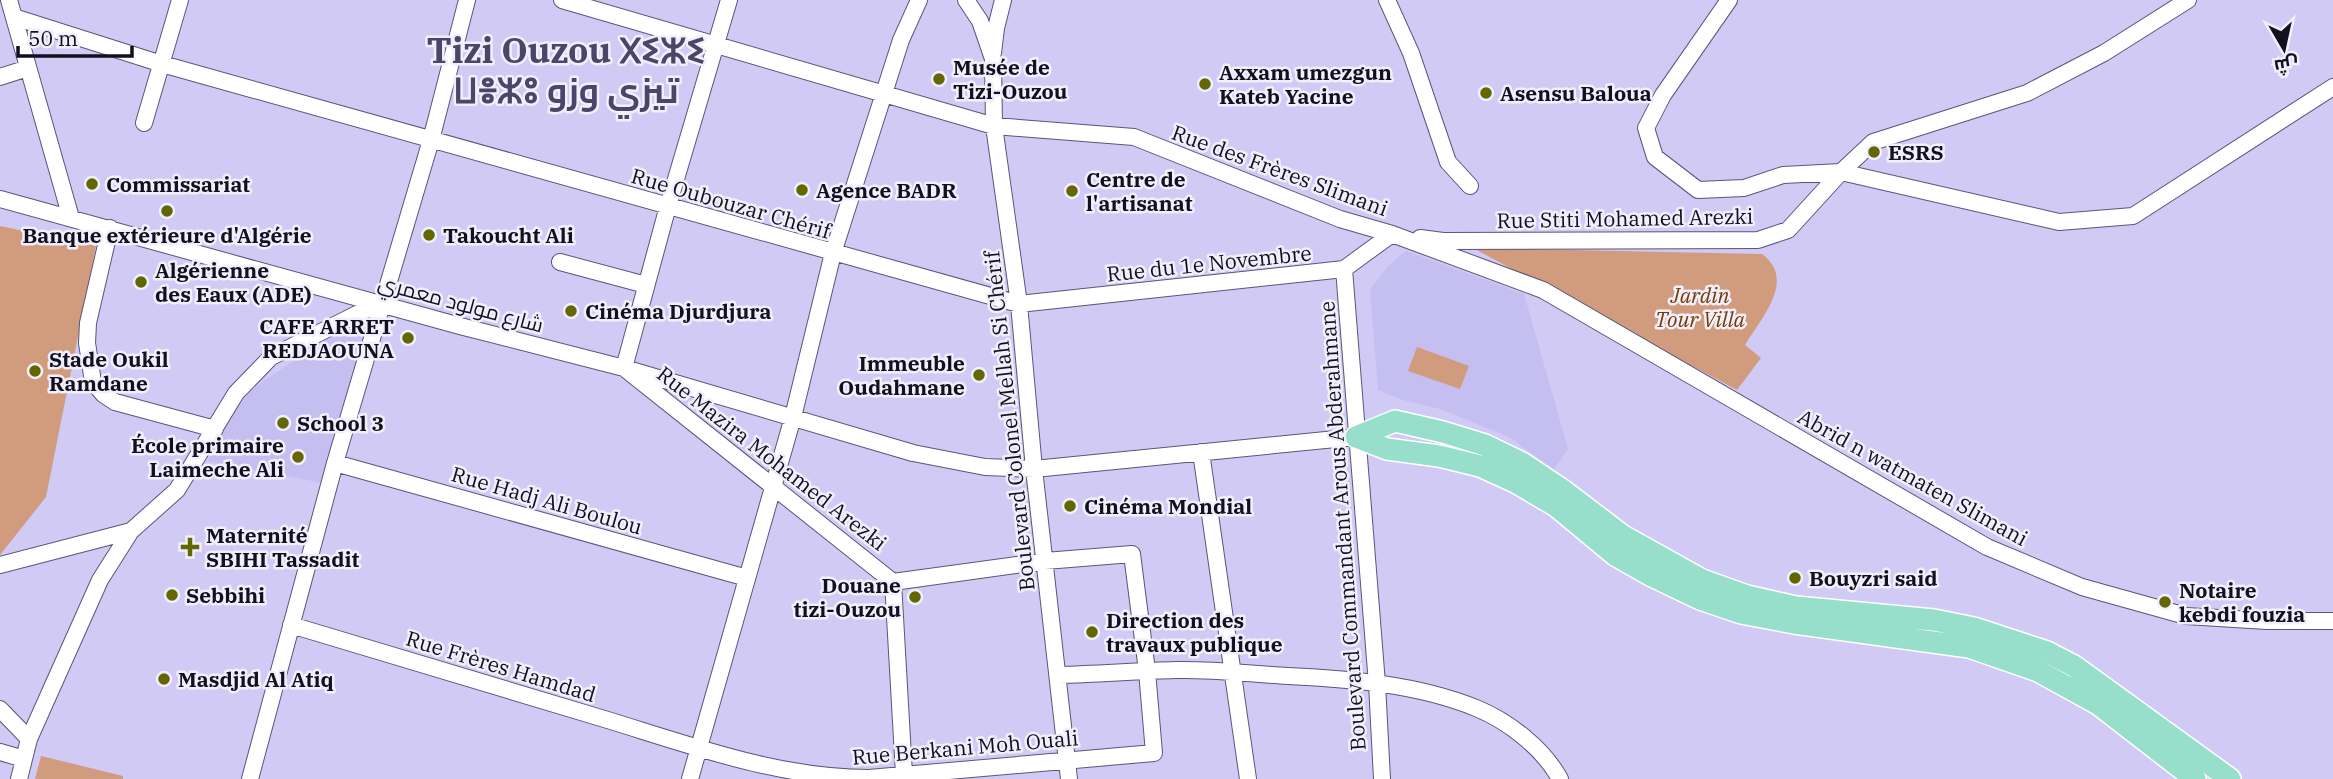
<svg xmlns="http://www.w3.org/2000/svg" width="2333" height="779" font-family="'IBM Plex Serif',Cairo,'Noto Sans Tifinagh',serif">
	<rect width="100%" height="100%" fill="#d0caf5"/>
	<path fill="#c5bef0" d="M 1406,251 L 1524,294 L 1568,449 L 1554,469 L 1509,437 L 1440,409 L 1403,400 L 1378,390 L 1370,290 L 1388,266 Z
		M 330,336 L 367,338 L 323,483 L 208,461 L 235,401 Z"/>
	<path fill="#d19c7d" d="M 0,226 L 96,246 L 46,497 L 0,555 Z
		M 1473,248 L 1762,254 C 1797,280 1761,318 1745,345 L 1761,358 L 1737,390 Z
		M 1417,347 L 1469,366 L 1460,389 L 1408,371 Z
		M 41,756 L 123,776 L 123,779 L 35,779 Z"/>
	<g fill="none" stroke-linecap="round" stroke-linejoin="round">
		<g stroke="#5b5579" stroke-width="18">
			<path id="minor" d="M 9,0 L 71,218
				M 562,0 L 994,126 L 1134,137 L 1340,219 L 1392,234 L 1543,290 L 1987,547 L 2082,587 L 2186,616 L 2267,621 L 2333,621
				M 729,0 L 668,206 L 624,368 L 893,582
				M 966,0 L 980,21 L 993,59 L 994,126 L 1019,304 L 1034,469 L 1069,779
				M 1387,0 L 1411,53 L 1448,162 L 1470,186
				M 1729,0 L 1663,95 L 1646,128 L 1655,157 L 1698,190 L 1744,188 L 1783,175 L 1841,172 L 1873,142 L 2027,93 L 2104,53 L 2188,0
				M 14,17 L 162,64 L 1019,304 L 1344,269 L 1392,234
				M 993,53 L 996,28 L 1003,0
				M 0,77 L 28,68
				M 144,123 L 180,0
				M 0,199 L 460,326 L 624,368 L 913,453 L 985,467 L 1034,469 L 1356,437
				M 110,228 L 88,323 L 87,343 L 93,382 L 103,394 L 115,402 L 215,429
				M 1420,238 L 1443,241 L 1758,240 L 1788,230 L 1841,172 L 2059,222 L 2133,216 L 2333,87
				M 560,262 L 646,285
				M 1344,269 L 1377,684 L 1382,779
				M 1201,452 L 1248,779
				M 335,463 L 747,578
				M 0,565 L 131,531
				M 893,582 L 904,774
				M 291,625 C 397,657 504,689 611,721 C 695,747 781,778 869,778 L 1154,753 L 1147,671 L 1132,554 L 1045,561 L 893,582
				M 1059,675 C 1098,674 1137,671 1176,670 C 1213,669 1251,674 1288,676 C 1350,679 1417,684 1476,708 C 1508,721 1543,748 1560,779
				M 0,709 L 29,739
				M 0,752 L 24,759
				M 19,779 L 29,739 L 100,580 L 131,531 L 177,490 L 236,393 L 271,357 L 381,302
				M 250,779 L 335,463 L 431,140 L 467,0
				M 690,779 L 793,417 L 833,253 L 901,40 L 919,0"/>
		</g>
		<g stroke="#fff" stroke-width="24">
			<path id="major" d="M 1356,437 L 1395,421 L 1443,432 L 1485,445 L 1522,463 L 1564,491 L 1623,536 L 1702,580 L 1747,596 L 1796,607 L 1934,620 L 1974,628 L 2047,652 L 2074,666 L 2230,779
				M 1356,437 L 1387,449 L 1439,456 L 1480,466 L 1515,482 L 1556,506 L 1615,555 L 1652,576 L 1700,599 L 1741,613 L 1794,623 L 1969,647 L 2038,671 L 2098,704 L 2195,779"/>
		</g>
		<use href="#minor" stroke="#fff" stroke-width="16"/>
		<use href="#major" stroke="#97dfca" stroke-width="21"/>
	</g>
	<g fill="#636601" stroke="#f1effc" stroke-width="2.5">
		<circle cx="939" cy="79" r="7"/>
		<circle cx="1205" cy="84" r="7"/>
		<circle cx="1486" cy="93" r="7"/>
		<circle cx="1874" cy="152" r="7"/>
		<circle cx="92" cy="184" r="7"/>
		<circle cx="802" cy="190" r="7"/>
		<circle cx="1072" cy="191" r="7"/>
		<circle cx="167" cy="211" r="7"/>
		<circle cx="429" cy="235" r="7"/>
		<circle cx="141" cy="282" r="7"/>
		<circle cx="571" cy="311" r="7"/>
		<circle cx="408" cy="338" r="7"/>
		<circle cx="35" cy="371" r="7"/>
		<circle cx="979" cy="375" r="7"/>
		<circle cx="283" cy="423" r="7"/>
		<circle cx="298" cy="457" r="7"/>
		<circle cx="1070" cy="506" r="7"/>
		<path d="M186.5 536.5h7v7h7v7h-7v7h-7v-7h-7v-7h7z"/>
		<circle cx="1795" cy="578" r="7"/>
		<circle cx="172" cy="595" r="7"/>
		<circle cx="915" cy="597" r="7"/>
		<circle cx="2165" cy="602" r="7"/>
		<circle cx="1092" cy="632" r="7"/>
		<circle cx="164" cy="679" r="7"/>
	</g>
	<g text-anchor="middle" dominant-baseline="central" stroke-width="5" stroke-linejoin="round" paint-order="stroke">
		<g font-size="21" font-weight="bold" fill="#120f1e" stroke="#f1effc" text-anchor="start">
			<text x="953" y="67">Musée de<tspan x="953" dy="24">Tizi-Ouzou</tspan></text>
			<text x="1219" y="72">Axxam umezgun<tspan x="1219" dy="24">Kateb Yacine</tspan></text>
			<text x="1500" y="93">Asensu Baloua</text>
			<text x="1888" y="152">ESRS</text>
			<text x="1086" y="179">Centre de<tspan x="1086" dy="24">l'artisanat</tspan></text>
			<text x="106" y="184">Commissariat</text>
			<text x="816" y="190">Agence BADR</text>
			<text x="167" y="235" text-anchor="middle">Banque extérieure d'Algérie</text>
			<text x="443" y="235">Takoucht Ali</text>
			<text x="155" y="270">Algérienne<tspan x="155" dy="24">des Eaux (ADE)</tspan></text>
			<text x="585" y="311">Cinéma Djurdjura</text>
			<text x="394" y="326" text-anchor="end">CAFE ARRET<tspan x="394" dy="24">REDJAOUNA</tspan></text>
			<text x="49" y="359">Stade Oukil<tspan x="49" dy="24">Ramdane</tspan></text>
			<text x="965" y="363" text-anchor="end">Immeuble<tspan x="965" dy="24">Oudahmane</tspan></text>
			<text x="297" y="423">School 3</text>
			<text x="284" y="445" text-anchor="end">École primaire<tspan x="284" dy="24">Laimeche Ali</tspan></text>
			<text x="1084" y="506">Cinéma Mondial</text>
			<text x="206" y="535">Maternité<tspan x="206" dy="24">SBIHI Tassadit</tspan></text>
			<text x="1809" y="578">Bouyzri said</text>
			<text x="901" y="585" text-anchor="end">Douane<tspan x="901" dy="24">tizi-Ouzou</tspan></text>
			<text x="2179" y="590">Notaire<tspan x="2179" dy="24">kebdi fouzia</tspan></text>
			<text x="186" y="595">Sebbihi</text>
			<text x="1106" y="620">Direction des<tspan x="1106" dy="24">travaux publique</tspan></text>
			<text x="178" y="679">Masdjid Al Atiq</text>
		</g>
		<g font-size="21" fill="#120f1e" stroke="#f1effc">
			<text transform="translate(1280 170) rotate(20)">Rue des Frères Slimani</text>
			<text transform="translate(731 203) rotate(16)">Rue Oubouzar Chérif</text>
			<text transform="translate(1625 218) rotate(-1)">Rue Stiti Mohamed Arezki</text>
			<text transform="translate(1209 263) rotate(-6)">Rue du 1e Novembre</text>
			<text transform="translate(461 303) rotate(15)">شارع مولود معمري</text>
			<text transform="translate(1009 421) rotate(-96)">Boulevard Colonel Mellah Si Chérif</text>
			<text transform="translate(772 458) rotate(38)">Rue Mazira Mohamed Arezki</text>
			<text transform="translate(1913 477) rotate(29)">Abrid n watmaten Slimani</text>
			<text transform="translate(547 500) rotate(16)">Rue Hadj Ali Boulou</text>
			<text transform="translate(1342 526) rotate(-94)">Boulevard Commandant Arous Abderahmane</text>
			<text transform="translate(501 666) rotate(17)">Rue Frères Hamdad</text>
			<text transform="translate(965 747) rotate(-5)">Rue Berkani Moh Ouali</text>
		</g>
		<g font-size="21" font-style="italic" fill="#7a3901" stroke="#f1effc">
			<text x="1700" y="295">Jardin<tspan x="1700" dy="24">Tour Villa</tspan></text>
		</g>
		<g font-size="35" font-weight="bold" fill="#4b4569" stroke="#f1effc">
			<text x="566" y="50">Tizi Ouzou ⵝⵉⵣⵉ<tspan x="566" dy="40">ⵡⴻⵣⵓ تيزي وزو</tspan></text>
		</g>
	</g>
	<g transform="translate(2284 49) rotate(171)" stroke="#f1effc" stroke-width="5" paint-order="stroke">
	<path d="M0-5L12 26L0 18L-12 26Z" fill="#120f1e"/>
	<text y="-10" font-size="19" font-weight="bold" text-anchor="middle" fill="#120f1e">ش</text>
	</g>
	<path d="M18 46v10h114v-10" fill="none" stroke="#120f1e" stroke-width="3.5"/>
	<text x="28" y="46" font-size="21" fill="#120f1e" stroke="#f1effc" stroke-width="5" paint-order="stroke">50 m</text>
</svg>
